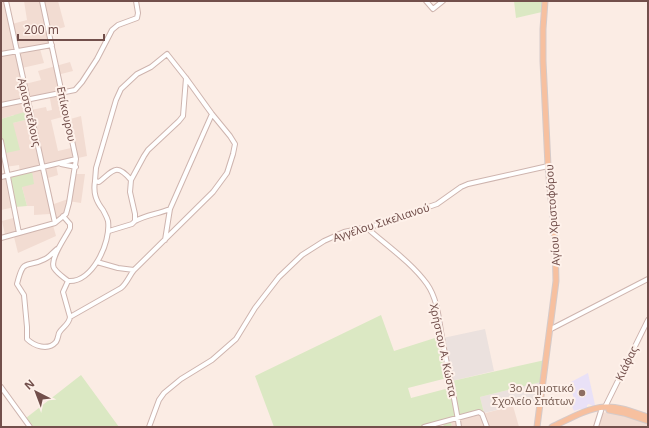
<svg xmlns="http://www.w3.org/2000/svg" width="649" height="428" font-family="'Noto Sans',sans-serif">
	<rect width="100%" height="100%" fill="#fbece4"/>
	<path fill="#f2dcd2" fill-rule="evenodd" d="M 1,1 L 6,1 L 12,24 L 27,20 L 24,1 L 58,1 L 65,27 L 50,31 L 53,46 L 40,49 L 44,63 L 22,68 L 25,84 L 41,80 L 38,71 L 70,62 L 73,71 L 57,75 L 66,116 L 51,120 L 58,151 L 71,148 L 67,120 L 81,116 L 87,156 L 78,158 L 76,169 L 61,163 L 56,165 L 58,175 L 48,178 L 54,204 L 68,199 L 73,174 L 85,174 L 81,203 L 68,201 L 65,213 L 52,222 L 56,236 L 18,253 L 14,237 L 6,239 L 2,221 L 17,217 L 20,231 L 52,222 L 50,214 L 34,215 L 34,206 L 27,206 L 22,187 L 19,165 L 5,167 L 2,155 L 1,155 L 1,144 L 4,143 L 13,123 L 32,118 L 14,115 L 1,119 ZM 49,93 L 52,110 L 47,111 L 46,107 L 31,110 L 29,97 Z
		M 9,174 L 15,207 L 1,210 L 1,176 Z
		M 513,406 L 519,427 L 452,427 L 451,422 Z
		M 607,412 L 619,414 L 648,423 L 648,427 L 599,427 L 603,413 Z"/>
	<path fill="#ebe1de" d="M 485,329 L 494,371 L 452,381 L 443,338 Z
		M 541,382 L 538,400 L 484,413 L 480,397 Z"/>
	<path fill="#e9e1f7" d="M 588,373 L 595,405 L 593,406 L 589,404 L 587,405 L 587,409 L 583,410 L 580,409 L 574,411 L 571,404 L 575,402 L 569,383 Z"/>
	<path fill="#dbe8c3" d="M 514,1 L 544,1 L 542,12 L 516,18 Z
		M 31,110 L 33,118 L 13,123 L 20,150 L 6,153 L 4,144 L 1,144 L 1,119 Z
		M 32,171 L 34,184 L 22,187 L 27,206 L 15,207 L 9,174 Z
		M 381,315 L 394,351 L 438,337 L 447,378 L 408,388 L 411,398 L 453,387 L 452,381 L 545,360 L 541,382 L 480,397 L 484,413 L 451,422 L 452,427 L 444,427 L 443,424 L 431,427 L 274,427 L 255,376 Z
		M 81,375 L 119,427 L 34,427 L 26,418 Z"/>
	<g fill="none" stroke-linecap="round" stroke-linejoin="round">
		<g stroke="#ceb4ae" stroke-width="6">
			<path id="minor" d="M 6,1 L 55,223
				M 426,1 L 433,9 L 443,1
				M 1,54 L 52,45
				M 1,105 L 75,90 L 82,82 L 97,59 L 112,30 L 118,25 L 137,18 L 138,13 L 136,1
				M 1,141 L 19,233
				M 61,164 L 76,167
				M 1,177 L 76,159
				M 131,180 L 144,156 L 148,150 L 179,121 L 183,116 L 186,78
				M 63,216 L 70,224 L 70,228 C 66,237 49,259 54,268 C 57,273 63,277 68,281 C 92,283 111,243 108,221 C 107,217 105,214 103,210 C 96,201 93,193 95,181
				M 135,221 C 146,215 158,214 170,209
				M 367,228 C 387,246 411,262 427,284 C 439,301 439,324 443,343 C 448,371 455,399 459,427
				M 109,231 L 132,224 L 135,221 L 135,214 L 130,192 L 131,180 C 116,162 113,171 99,182 L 95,181 L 96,168 L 116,100 L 121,89 L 137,74 L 151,67 L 167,54 L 186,78 L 212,114 L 230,136 L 235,144 L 233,154 L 227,173 L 213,192 L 134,270
				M 1,238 L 55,223 L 66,214 L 69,203 L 76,159 L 42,1
				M 165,240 L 170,209 L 212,114
				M 57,249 C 53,252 50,257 45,259 C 26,269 24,256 17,284 L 24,295 L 27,327 L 27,339 C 34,346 48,351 56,342 C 58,339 58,336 59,333 C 62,327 69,325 70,317
				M 68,281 L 63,292 L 70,317 L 121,288 C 127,283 129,276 134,270 L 118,268 L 97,262
				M 551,329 L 648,279
				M 1,387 L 30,427
				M 605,407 L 648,320
				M 149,427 L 159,400 L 164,393 L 181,379 L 212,360 L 236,339 L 255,308 L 279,277 L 302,255 L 324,241 L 344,232 L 377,225 L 437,204 L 461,187 L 468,184 L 548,166
				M 424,427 L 479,412 L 482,414 L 487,427
				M 596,427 L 601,411"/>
		</g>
		<g stroke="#d5cac9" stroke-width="7">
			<path id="major" d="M 609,410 L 624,413 L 648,421
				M 537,427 L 556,281 L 555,241 L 548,166 L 543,61 L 543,29 L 545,1
				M 552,427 C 569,419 587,408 605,407 C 620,406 635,413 648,417"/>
		</g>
		<use href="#minor" stroke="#fff" stroke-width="4"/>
		<use href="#major" stroke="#f7c09f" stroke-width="5"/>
	</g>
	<circle fill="#8d6e63" stroke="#fef1ea" stroke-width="1.5" cx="582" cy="393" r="4"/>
	<g text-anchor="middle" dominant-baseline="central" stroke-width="4" stroke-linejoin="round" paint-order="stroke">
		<g font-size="11" fill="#724f4b" stroke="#fef1ea">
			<text transform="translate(30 112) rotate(77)">Αριστοτέλους</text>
			<text transform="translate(67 114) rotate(78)">Επίκουρου</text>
			<text transform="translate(552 215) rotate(-94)">Αγίου Χριστοφόρου</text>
			<text transform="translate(381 222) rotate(-18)">Αγγέλου Σικελιανού</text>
			<text transform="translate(444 350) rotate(78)">Χρήστου Α. Κώστα</text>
			<text transform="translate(626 363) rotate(-64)">Κιάφας</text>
		</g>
		<g font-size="11" fill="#785e54" stroke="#fef1ea" text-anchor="end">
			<text x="574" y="387">3ο Δημοτικό<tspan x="574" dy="13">Σχολείο Σπάτων</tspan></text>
		</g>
	</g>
	<rect width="649" height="428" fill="none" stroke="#724f4b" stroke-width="4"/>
	<g transform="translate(36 392) rotate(318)" stroke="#fef1ea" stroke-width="3" paint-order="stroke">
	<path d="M0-3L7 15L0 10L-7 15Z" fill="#724f4b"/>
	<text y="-6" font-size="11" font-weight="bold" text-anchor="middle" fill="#724f4b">N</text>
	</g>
	<path d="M18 34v6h86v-6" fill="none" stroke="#724f4b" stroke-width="2"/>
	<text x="24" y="34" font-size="12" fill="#724f4b" stroke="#fef1ea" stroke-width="3" paint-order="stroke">200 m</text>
</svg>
